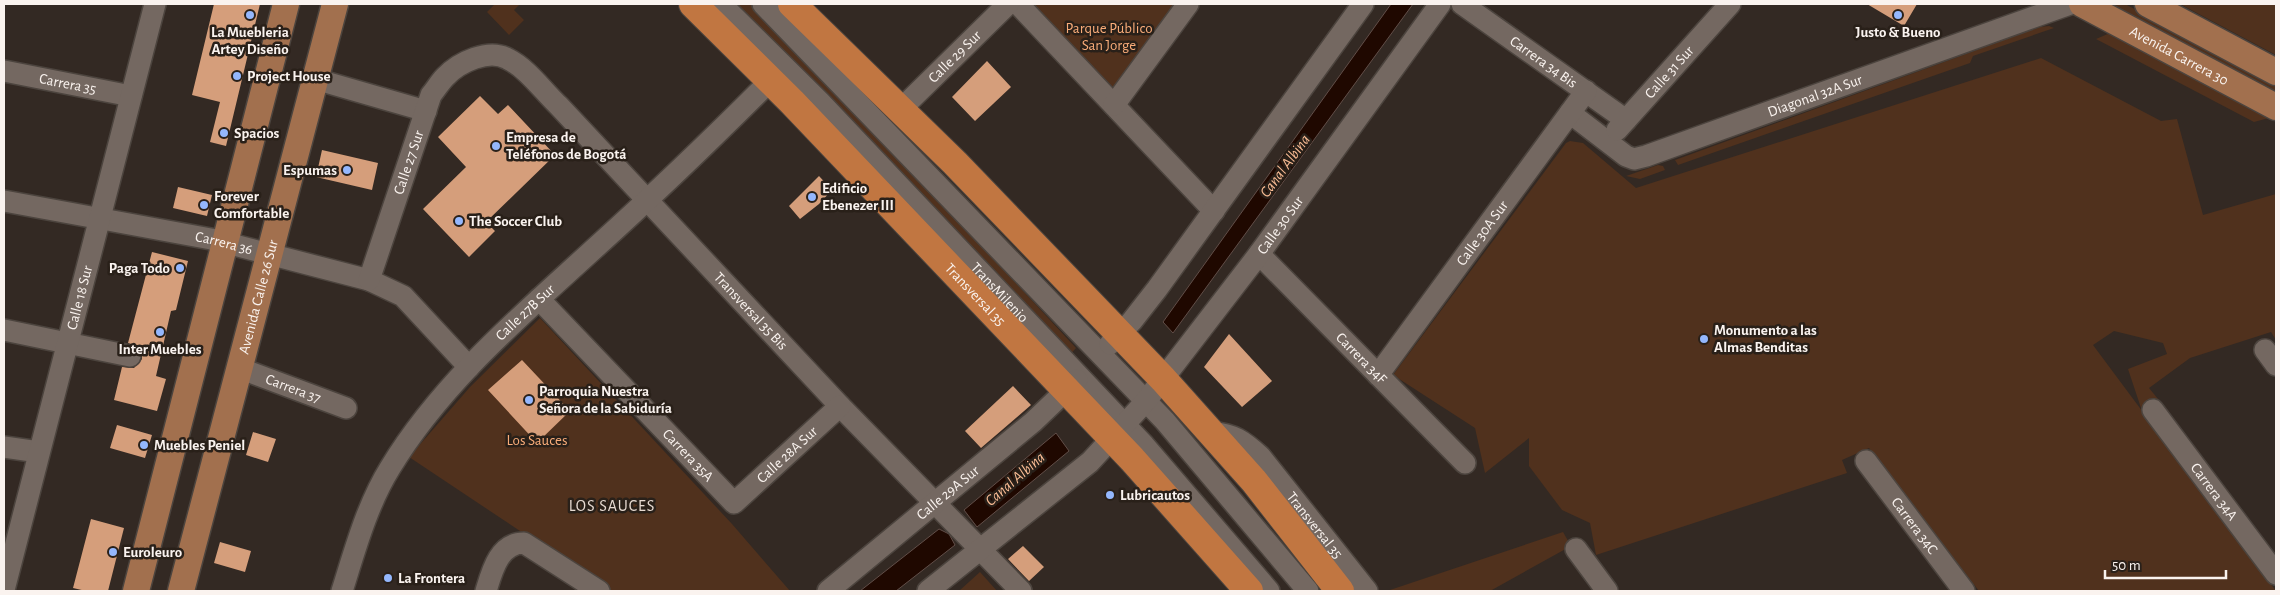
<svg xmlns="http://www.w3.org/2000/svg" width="2280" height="595" font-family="'Alegreya Sans',sans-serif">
	<rect width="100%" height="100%" fill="#332923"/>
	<path fill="#50311d" d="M 495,4 L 520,4 L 514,10 L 524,20 L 509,35 L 487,12 Z
		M 734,4 L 750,4 L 822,74 L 1076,348 L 1068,357 Z
		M 1030,4 L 1175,4 L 1113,87 Z
		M 2098,4 L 2125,4 L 2276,84 L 2276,96 Z
		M 2180,4 L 2276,4 L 2276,55 Z
		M 2049,26 L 2054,28 L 1973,56 L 1970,63 L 1678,165 L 1675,160 L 2040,27 Z
		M 2110,33 L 2276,116 L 2254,122 L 2096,39 Z
		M 2041,58 L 2161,121 L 2177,119 L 2203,215 L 2276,194 L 2276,340 L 2271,332 L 2190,358 L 2149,388 L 2158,399 L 2142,411 L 2128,369 L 2167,354 L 2163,343 L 2114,331 L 2093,345 L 2276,591 L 1979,591 L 1869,448 L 1842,460 L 1847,473 L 1596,555 L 1590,523 L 1562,510 L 1529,466 L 1529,438 L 1485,473 L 1475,428 L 1393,375 L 1566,143 L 1570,141 L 1583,143 L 1636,188 Z
		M 1658,165 L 1663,166 L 1665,170 L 1640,179 L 1626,176 Z
		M 540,318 L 732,524 L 790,591 L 610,591 L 409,457 L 470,387 Z
		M 1563,532 L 1571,546 L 1490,591 L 1390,590 Z
		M 980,572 L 997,591 L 959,591 Z"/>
	<path fill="#1f0800" stroke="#614e48" d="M 1391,4 L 1413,4 L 1173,333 L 1163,322 Z
		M 1056,433 L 1069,451 L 977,527 L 964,510 Z
		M 939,529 L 949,534 L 955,545 L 896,591 L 860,591 Z"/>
	<path fill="#d59e7b" d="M 214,4 L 260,4 L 226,146 L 210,142 L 220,102 L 192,95 Z
		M 1867,4 L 1917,4 L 1904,26 Z
		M 987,61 L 1011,87 L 975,121 L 952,97 Z
		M 480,96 L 498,114 L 508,105 L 555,155 L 486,222 L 495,231 L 469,257 L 423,209 L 466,167 L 438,137 Z
		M 322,150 L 378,163 L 372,190 L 316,177 Z
		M 819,176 L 832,190 L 819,204 L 800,219 L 789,206 Z
		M 178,187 L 212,195 L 207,216 L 173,208 Z
		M 152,252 L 188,261 L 176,310 L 171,311 L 156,376 L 166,379 L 157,411 L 114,400 L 122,367 L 134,368 L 142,359 L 142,353 L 139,347 L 128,343 Z
		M 1229,334 L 1272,381 L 1242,407 L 1204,367 Z
		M 522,360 L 570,411 L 537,443 L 488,390 Z
		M 1013,386 L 1031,405 L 981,448 L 965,431 Z
		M 117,425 L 152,435 L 145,458 L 110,448 Z
		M 253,432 L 276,439 L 268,462 L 246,455 Z
		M 91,519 L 124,528 L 108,591 L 86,591 L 73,588 Z
		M 220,542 L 251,551 L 245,572 L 214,563 Z
		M 1023,546 L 1044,567 L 1029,581 L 1008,559 Z"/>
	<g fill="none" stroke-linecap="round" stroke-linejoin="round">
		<g stroke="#4c443e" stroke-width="24">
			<g id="minor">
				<path id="s1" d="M 721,4 L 820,102 L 1144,445 L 1269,591"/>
				<path d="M 763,4 L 1165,421 L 1308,591"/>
				<path d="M 1018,4 L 1214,211"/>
				<path id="s2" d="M 1462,4 L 1626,120"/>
				<path id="s3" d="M 4,71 L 131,96"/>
				<path d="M 315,79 L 426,111"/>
				<path d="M 1114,105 L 1188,4"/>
				<path id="s4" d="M 901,109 L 1008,4"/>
				<path id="s5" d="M 1570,113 L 1626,156 L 1634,159 L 1646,156 L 2070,4"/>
				<path id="s6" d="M 1617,130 L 1730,4"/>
				<path id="s7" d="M 4,201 L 211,239 L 369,280 L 403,296 L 469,367"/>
				<path id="s8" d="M 1259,254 L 1465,463"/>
				<path id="s9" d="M 369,280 L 431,95 C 436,89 440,82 445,77 C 459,62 489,48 508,59 C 528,69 543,91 559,106 L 840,406 L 1021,591"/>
				<path id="s10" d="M 539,299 L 734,503 L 840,406"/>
				<path d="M 4,330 L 130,356"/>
				<path d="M 1110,344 L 1132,321 L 1157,289 L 1363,4"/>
				<path d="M 2265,350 L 2276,365"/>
				<path id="s11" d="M 239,368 L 346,408"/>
				<path id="s12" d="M 1378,375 L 1586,91"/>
				<path id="s13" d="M 2153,410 L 2276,574"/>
				<path id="s14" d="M 1211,432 C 1235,435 1242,440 1260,456 L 1367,591"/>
				<path d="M 4,447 L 39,452"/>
				<path id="s15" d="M 1866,461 L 1964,591"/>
				<path d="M 1576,549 L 1607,591"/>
				<path id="s16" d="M 4,590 L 155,4"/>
				<path id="s17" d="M 342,591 C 355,550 367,505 390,468 C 442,382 522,315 595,248 C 655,194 713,138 770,81"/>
				<path d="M 486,591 C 492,571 499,543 524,543 L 599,591"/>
				<path id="s18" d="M 828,591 L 1033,422 L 1077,380"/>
				<path id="s19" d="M 928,591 L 1090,462 L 1146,401 L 1259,254 L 1440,4"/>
			</g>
		</g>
		<g stroke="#4c443e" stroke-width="29">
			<g id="major">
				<path id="s20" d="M 2082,4 L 2276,107"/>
				<path d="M 2148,4 L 2276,72"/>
				<path d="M 136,591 L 286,4"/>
				<path id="s21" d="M 181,591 L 335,4"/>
			</g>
		</g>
		<g stroke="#4c443e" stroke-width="30">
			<g id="highway">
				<path id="s22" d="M 693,4 L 792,102 L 1132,459 L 1249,591"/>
				<path d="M 792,4 L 955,163 L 1163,379 L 1254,481 L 1340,591"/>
			</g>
		</g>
		<use href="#minor" stroke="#746861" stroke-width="21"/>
		<use href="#major" stroke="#a2704e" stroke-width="26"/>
		<use href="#highway" stroke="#c17641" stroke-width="28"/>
	</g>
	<g fill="#94b7fd" stroke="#292019" stroke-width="2">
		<circle cx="250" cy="15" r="5"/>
		<circle cx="1898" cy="15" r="5"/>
		<circle cx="237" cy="76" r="5"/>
		<circle cx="224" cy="133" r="5"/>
		<circle cx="496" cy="146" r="5"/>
		<circle cx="347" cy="170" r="5"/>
		<circle cx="812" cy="197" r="5"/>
		<circle cx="204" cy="205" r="5"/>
		<circle cx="459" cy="221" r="5"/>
		<circle cx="180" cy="268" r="5"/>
		<circle cx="160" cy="332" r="5"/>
		<circle cx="1704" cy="339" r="5"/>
		<circle cx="529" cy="400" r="5"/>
		<circle cx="144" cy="445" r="5"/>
		<circle cx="1110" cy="495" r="5"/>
		<circle cx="113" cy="552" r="5"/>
		<circle cx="388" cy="578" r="5"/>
	</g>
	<g text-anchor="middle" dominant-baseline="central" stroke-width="5" stroke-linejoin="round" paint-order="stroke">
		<g font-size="15" fill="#f9ac79" stroke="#292019">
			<text x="1109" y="28">Parque Público<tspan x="1109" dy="17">San Jorge</tspan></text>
			<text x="537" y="440">Los Sauces</text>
		</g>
		<g font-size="15" font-weight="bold" fill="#faf3ef" stroke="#292019" text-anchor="start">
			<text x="250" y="32" text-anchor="middle">La Muebleria<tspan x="250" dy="17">Artey Diseño</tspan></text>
			<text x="1898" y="32" text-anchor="middle">Justo &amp; Bueno</text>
			<text x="247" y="76">Project House</text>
			<text x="234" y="133">Spacios</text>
			<text x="506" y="137">Empresa de<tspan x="506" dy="17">Teléfonos de Bogotá</tspan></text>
			<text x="337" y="170" text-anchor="end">Espumas</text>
			<text x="822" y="188">Edificio<tspan x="822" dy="17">Ebenezer III</tspan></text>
			<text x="214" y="196">Forever<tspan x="214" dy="17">Comfortable</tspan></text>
			<text x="469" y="221">The Soccer Club</text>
			<text x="170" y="268" text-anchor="end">Paga Todo</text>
			<text x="1714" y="330">Monumento a las<tspan x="1714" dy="17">Almas Benditas</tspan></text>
			<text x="160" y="349" text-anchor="middle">Inter Muebles</text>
			<text x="539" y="391">Parroquia Nuestra<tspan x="539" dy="17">Señora de la Sabiduría</tspan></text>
			<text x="154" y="445">Muebles Peniel</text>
			<text x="1120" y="495">Lubricautos</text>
			<text x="123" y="552">Euroleuro</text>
			<text x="398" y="578">La Frontera</text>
		</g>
		<g font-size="15" fill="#faf3ef" stroke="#292019">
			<text stroke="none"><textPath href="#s4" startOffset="75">Calle 29 Sur</textPath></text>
			<text stroke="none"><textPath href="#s20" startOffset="110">Avenida Carrera 30</textPath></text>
			<text stroke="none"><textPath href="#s2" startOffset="100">Carrera 34 Bis</textPath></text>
			<text stroke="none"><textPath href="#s6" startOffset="78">Calle 31 Sur</textPath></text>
			<text stroke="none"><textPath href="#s3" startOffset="65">Carrera 35</textPath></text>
			<text stroke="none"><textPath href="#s5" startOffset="271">Diagonal 32A Sur</textPath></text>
			<text stroke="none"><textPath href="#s9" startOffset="124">Calle 27 Sur</textPath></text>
			<text stroke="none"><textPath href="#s19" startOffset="511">Calle 30 Sur</textPath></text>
			<text stroke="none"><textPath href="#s12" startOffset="176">Calle 30A Sur</textPath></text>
			<text stroke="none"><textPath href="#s7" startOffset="224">Carrera 36</textPath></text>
			<text stroke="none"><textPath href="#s1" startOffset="401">TransMilenio</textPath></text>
			<text stroke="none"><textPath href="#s22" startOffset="405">Transversal 35</textPath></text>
			<text stroke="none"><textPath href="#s16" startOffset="302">Calle 18 Sur</textPath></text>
			<text stroke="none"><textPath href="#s21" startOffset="304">Avenida Calle 26 Sur</textPath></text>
			<text stroke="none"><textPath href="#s9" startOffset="638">Transversal 35 Bis</textPath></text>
			<text stroke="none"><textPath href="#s17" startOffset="339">Calle 27B Sur</textPath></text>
			<text stroke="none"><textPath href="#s8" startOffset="146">Carrera 34F</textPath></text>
			<text stroke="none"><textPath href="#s11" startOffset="58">Carrera 37</textPath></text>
			<text stroke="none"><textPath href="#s10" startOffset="354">Calle 28A Sur</textPath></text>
			<text stroke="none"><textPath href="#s10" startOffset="216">Carrera 35A</textPath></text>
			<text stroke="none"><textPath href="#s13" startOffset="102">Carrera 34A</textPath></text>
			<text stroke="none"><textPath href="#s18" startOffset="155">Calle 29A Sur</textPath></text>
			<text stroke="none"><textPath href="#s14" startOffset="144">Transversal 35</textPath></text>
			<text stroke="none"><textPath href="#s15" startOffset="81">Carrera 34C</textPath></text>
		</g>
		<g font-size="16" font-style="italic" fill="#fabc94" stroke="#292019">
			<text transform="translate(1285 166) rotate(-54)">Canal Albina</text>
			<text transform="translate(1015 479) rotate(-41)">Canal Albina</text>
		</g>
		<g font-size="16" letter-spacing="1" fill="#e8dbd2" stroke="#292019">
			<text x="612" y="506">LOS SAUCES</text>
		</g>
	</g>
	<rect width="2280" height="595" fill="none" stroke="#faf3ef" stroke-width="10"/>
	<path d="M2105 570v8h121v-8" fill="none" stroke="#faf3ef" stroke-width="2.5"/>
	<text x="2112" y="570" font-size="15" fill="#faf3ef" stroke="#292019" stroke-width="4" paint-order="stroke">50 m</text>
</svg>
